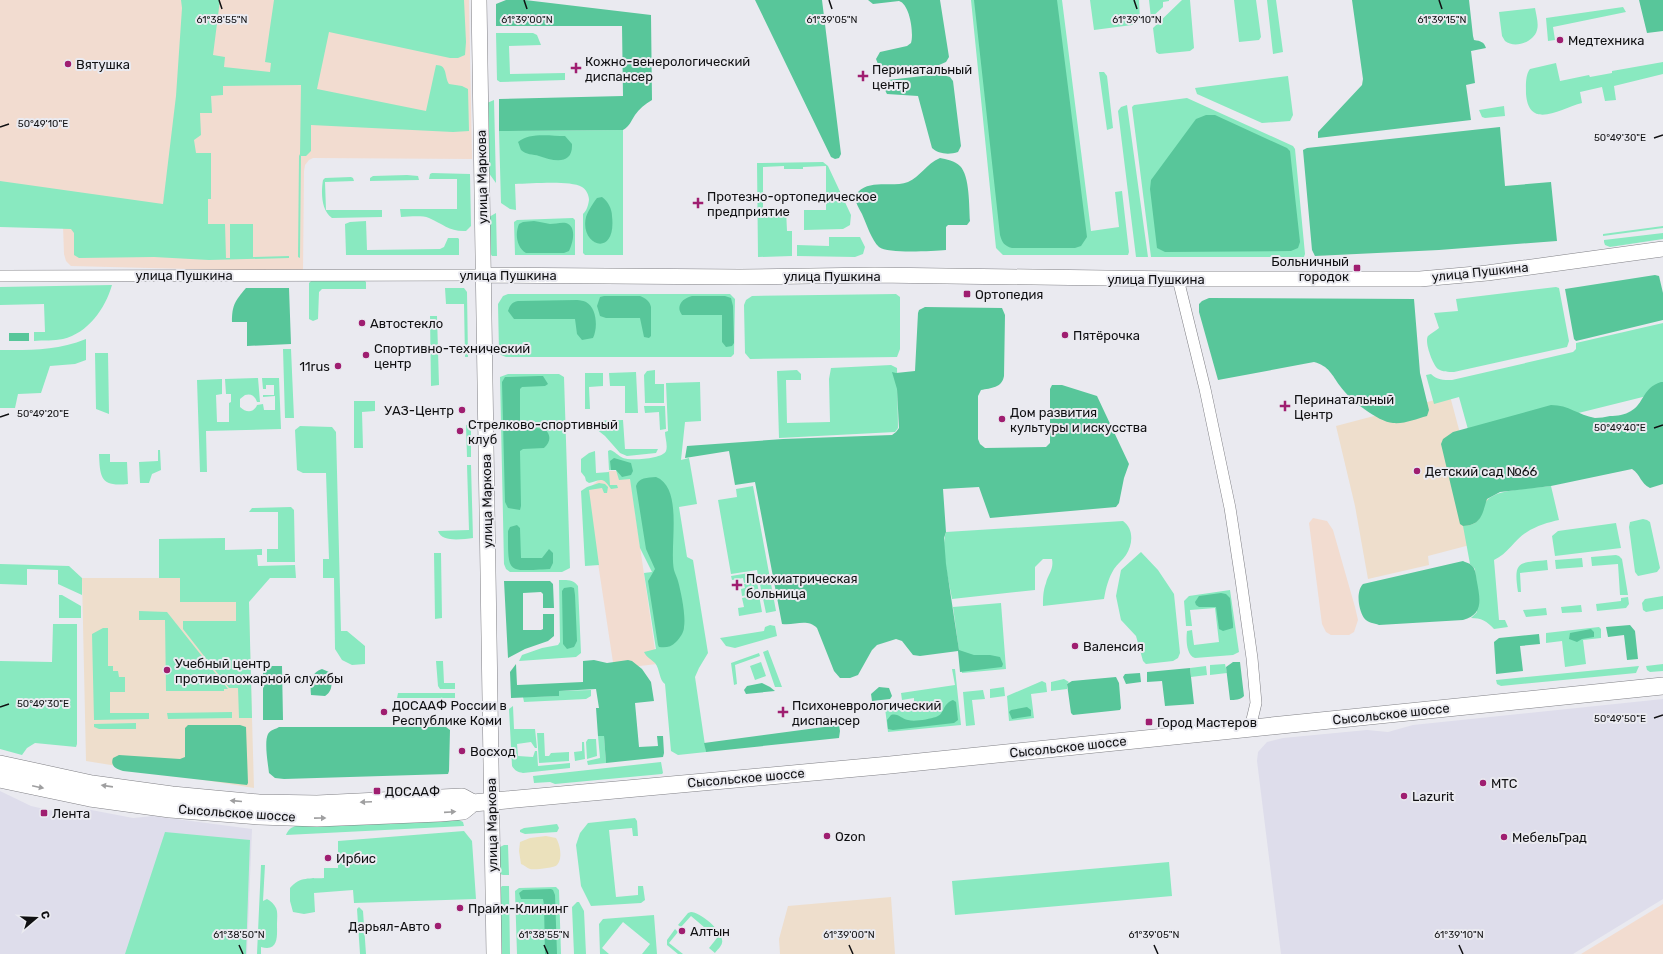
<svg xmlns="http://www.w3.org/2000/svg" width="1663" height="954" font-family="Rubik,sans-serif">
	<rect width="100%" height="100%" fill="#eaeaf0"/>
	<path fill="#deddeb" d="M 1663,699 L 1663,899 L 1573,954 L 1281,954 L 1257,761 L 1258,752 L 1267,742 L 1283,738 L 1367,730 L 1388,732 L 1413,725 Z
		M 0,791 L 31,806 L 58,812 L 86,809 L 133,818 L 153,816 L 252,829 L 247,954 L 0,954 Z"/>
	<path fill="#f2dcd0" d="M 0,0 L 469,0 L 472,159 L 313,158 L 309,160 L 305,165 L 304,171 L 303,272 L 71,266 L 66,261 L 64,254 L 63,226 L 0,223 Z
		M 609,471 L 616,471 L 630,477 L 657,664 L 614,669 L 587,490 Z
		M 1313,518 L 1327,521 L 1333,530 L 1355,607 L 1358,620 L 1354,632 L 1349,635 L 1331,635 L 1326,632 L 1322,624 L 1309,523 Z
		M 1663,904 L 1663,954 L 1581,954 Z"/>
	<path fill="#eedecc" d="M 1450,396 L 1461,437 L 1504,536 L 1428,556 L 1429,565 L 1368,579 L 1355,506 L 1336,426 Z
		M 82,578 L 248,578 L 254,788 L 86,761 Z
		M 891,897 L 895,954 L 780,954 L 779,939 L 788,906 Z"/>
	<path fill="#89e9c0" d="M 181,0 L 220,0 L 213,55 L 225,57 L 224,67 L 270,72 L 271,63 L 265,62 L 274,0 L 464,0 L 466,42 L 465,55 L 458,58 L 450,58 L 329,32 L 317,89 L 426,111 L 436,65 C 448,65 444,76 449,84 L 462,86 L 468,89 L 469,131 L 453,132 L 311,125 L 311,151 L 306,156 L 301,156 L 300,258 L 298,257 L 299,156 L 300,154 L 301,85 L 223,86 L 223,95 L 211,96 L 212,113 L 200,113 L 201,135 L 194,140 L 196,153 L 211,153 L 211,199 L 208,199 L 208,224 L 225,224 L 226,258 L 230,258 L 230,224 L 253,224 L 253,257 L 289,256 L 289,258 L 209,260 L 154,257 L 79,258 L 74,255 L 74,233 L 71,229 L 0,227 L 0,181 L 163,204 L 176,96 L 182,8 Z
		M 971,0 L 1062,0 L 1091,231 L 1119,227 L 1115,192 L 1122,191 L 1129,252 L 1128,255 L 1003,255 L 996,248 Z
		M 1090,0 L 1139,0 L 1140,20 L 1132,25 L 1094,30 Z
		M 1149,0 L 1169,0 L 1169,1 L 1163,2 L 1163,7 L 1151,18 Z
		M 1182,0 L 1190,0 L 1194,48 L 1190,51 L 1159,54 L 1156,52 L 1153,28 Z
		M 1234,0 L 1256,0 L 1261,37 L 1259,40 L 1239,42 Z
		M 1267,0 L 1276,0 L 1283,52 L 1273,54 Z
		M 1623,7 L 1626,12 L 1553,27 L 1555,40 L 1548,41 L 1546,18 Z
		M 1535,8 C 1536,14 1539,24 1537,30 C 1534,42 1515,49 1505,41 L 1502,36 L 1499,12 Z
		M 496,33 L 533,33 L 537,35 L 541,45 L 509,46 L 510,74 L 565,73 L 565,80 L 500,82 L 497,80 Z
		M 1663,62 L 1663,74 L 1614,86 L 1616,100 L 1605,101 L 1602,87 L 1580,92 L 1582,103 C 1561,108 1529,131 1526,94 C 1526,87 1525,75 1530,69 L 1556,63 L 1560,81 L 1589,75 L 1590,77 L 1612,73 L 1612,71 Z
		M 1099,72 L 1104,72 L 1107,76 L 1113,128 L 1107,130 Z
		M 1288,76 L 1293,115 L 1290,121 L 1262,123 L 1197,94 L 1195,88 Z
		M 1187,98 L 1293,146 L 1295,149 L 1305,254 L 1304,257 L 1151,257 L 1132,107 L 1134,105 Z
		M 494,100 L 496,183 L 488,172 L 487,103 Z
		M 1127,105 L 1148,257 L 1136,257 L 1118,111 L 1121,107 Z
		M 1504,106 L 1505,116 L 1485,118 L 1482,117 L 1479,110 Z
		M 623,130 L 623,255 L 585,255 L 583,253 L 583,214 C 587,210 588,206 589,200 C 589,195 586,189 582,187 C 569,180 531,184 515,184 L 516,210 L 510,209 L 501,203 L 499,131 Z
		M 823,162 L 828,166 L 851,215 L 850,225 L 843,229 L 804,230 L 804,210 L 826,210 L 826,166 L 803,167 L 803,169 L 784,169 L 784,166 L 763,167 L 763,210 L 786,210 L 787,231 L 792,231 L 792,256 L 758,257 L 757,163 Z
		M 432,173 L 470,174 L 471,226 L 466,231 C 450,232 443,224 429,218 C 421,215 409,217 401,217 L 400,209 L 457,209 L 457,179 L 429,179 L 430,174 Z
		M 407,175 L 418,176 L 419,180 L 370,181 L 370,178 L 373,176 Z
		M 351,177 L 353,178 L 354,181 L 325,182 L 326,210 L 382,210 L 382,217 L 332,218 C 321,210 321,192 323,180 L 325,178 Z
		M 496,213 L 497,256 L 492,256 L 490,253 L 489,217 Z
		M 573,218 L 575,220 L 575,255 L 515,255 L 514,222 L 517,220 Z
		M 366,221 L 367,250 L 440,249 L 444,247 L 448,238 L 458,238 L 459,239 L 459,255 L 346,255 L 345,224 L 350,222 Z
		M 1663,226 L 1663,228 L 1603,236 L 1603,234 Z
		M 1663,233 L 1663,239 L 1610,247 L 1605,245 L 1604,242 L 1604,240 Z
		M 829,237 L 860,237 L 865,247 L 863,254 L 855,257 L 797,256 L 797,245 L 829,246 Z
		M 312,280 L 364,280 L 366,282 L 366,289 L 322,289 L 319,292 L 318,319 L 313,321 L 309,319 L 309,283 Z
		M 112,285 C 105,309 88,333 63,339 C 54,341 43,340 34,341 L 34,332 L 45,332 L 44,304 L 0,305 L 0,287 Z
		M 1556,287 L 1559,288 L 1569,341 L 1567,347 L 1454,372 C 1448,372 1443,372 1438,369 C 1433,365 1424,342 1428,336 C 1431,333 1436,331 1439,328 L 1434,313 L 1458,311 L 1456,299 Z
		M 445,288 L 464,288 L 467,292 L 468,357 L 465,357 L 464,304 L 446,304 Z
		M 508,294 L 730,294 L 735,299 L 734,354 L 731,357 L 506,357 L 501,355 L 499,351 L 498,304 L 503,296 Z
		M 896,294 L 900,297 L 900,349 L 897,357 L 750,359 L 745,353 L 744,305 L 746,300 L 752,296 Z
		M 430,316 L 437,316 L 439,385 L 431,386 Z
		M 1663,323 L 1663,392 L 1446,446 L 1469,433 L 1459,397 L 1434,404 L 1426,375 L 1431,374 C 1437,380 1443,380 1452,380 L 1573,352 L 1576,349 L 1576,343 Z
		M 86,339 L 86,360 L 75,364 L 50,366 L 41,393 L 18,394 L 15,408 L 0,408 L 0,350 C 31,350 56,351 86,339 Z
		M 283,349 L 291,349 L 294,418 L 285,418 Z
		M 95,353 L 108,353 L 109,414 L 96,409 Z
		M 891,365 L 897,368 L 898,428 L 895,432 L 779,438 L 777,371 L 797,370 L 801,374 L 801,380 L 786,380 L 787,423 L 830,422 L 829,379 L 831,368 Z
		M 655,370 L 655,384 L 664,384 L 664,403 L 645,403 L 644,375 L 647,371 Z
		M 636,372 L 638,413 L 625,413 L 625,386 L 610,386 L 609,373 Z
		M 585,373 L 603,373 L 603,386 L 589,387 L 590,409 L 585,409 Z
		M 508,374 L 559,374 L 564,377 L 570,568 L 562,572 L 510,572 L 506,569 L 504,564 L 500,377 Z
		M 258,378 L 260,402 L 257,402 C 255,396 251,393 245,395 L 240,399 L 240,407 C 246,413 254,413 257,405 L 263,404 L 264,410 L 275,410 L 275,396 L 263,397 L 263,395 L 274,395 L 274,385 L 266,385 L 266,389 L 263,389 L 262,378 L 279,378 L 281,429 L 206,431 L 207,472 L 200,472 L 197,380 L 222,379 L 222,394 L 216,395 L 217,422 L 229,422 L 229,403 L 231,402 L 231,394 L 226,394 L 225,379 Z
		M 700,382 L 701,421 L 685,422 L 681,460 L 689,458 L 697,504 L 679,507 L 687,557 L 693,560 L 708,653 L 699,668 L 695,677 L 706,752 L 678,755 L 671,751 L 665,684 C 659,680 660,669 655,663 C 651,659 647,658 644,652 L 656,649 L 644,573 L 652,572 L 640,548 L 630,479 L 619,480 L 616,470 L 609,470 L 608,451 L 610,450 C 615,451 618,456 623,458 C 630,461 663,459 666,451 C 668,446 665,437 665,432 L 668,431 L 666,383 Z
		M 354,401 L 375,401 L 375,411 L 362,412 L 363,448 L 354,448 Z
		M 644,406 L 665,406 L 666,429 L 660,430 L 659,412 L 645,413 Z
		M 623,420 L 625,449 L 658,449 L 656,453 L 627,456 L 620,453 L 605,436 L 590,424 L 590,421 Z
		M 471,424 L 471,457 L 467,457 L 466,425 Z
		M 300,426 L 332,427 L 336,432 L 341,631 L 347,631 L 365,646 L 365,664 L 352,665 L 342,660 L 335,649 L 334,578 L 323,578 L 323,559 L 329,559 L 326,473 L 303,473 L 297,470 L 295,430 Z
		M 158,450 L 160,450 L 161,470 L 152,474 L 149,483 L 140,483 L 139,462 L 158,461 Z
		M 595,451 L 596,473 L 609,472 L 610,485 L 617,485 L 618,488 L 611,489 C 603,477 602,479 589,483 L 586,481 L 585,477 L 581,472 L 581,459 L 589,453 Z
		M 99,454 L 110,454 L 110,462 L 127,462 L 128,484 C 101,487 100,478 99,454 Z
		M 467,465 L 471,465 L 473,538 C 463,539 442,543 438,531 L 469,530 Z
		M 599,483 L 605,484 L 608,487 L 607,493 L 604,493 L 602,488 L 589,490 L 599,565 L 585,566 L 581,491 L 587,487 Z
		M 753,486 L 776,611 L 766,613 L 757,570 L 731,574 L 718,500 L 737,497 L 736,489 Z
		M 1551,486 L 1559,520 C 1549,522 1536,526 1527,532 C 1515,539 1508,554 1494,560 L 1499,620 L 1505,620 L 1508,627 L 1494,629 C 1487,621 1481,618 1471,618 L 1477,612 L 1475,569 L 1470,564 L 1463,526 C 1489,525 1476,504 1493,496 C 1505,489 1536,488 1551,486 Z
		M 291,507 L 294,510 L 295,562 L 267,562 L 267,549 L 278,549 L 278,512 L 249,512 L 252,508 Z
		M 1643,519 L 1647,520 L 1650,522 L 1660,568 L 1657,572 L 1638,576 L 1635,572 L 1629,527 L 1630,522 Z
		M 1123,521 C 1134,529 1133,544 1126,555 C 1123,560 1117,564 1114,569 C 1108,579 1106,588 1104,599 L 1043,606 C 1043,598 1043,591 1046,583 C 1048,574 1054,570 1052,559 L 1043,559 L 1035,567 L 1035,590 L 952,599 C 949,580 940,550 946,532 Z
		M 1616,523 L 1621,548 L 1555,556 L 1552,536 L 1558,531 Z
		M 225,538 L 225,550 L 262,549 L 262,555 L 257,555 L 258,566 L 295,565 L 296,578 L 270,578 L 249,602 L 252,718 L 239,718 L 238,688 L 229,688 L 183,629 L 183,621 L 236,621 L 236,602 L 180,602 L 180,578 L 159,578 L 159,539 Z
		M 1141,552 L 1158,570 L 1174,594 L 1180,653 L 1178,658 L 1173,661 L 1146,664 L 1143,661 L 1136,636 L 1121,620 L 1116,596 L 1121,570 Z
		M 434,553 L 441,553 L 442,618 L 435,619 Z
		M 1616,555 L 1619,556 L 1622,559 L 1628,595 L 1620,595 L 1618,564 L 1592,566 L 1591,557 Z
		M 1582,558 L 1583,567 L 1556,569 L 1555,560 Z
		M 1547,560 L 1548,570 L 1520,573 L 1521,592 L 1518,592 C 1513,560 1519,563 1547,560 Z
		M 0,564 L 69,566 L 82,578 L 82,595 L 58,584 L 58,570 L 27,569 L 27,585 L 0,584 Z
		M 755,572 L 756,580 L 744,583 L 743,578 L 732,580 L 731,576 Z
		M 559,580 C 567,580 573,579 578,586 L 581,653 L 576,657 L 519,661 L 522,655 L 542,648 L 558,645 L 560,642 Z
		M 757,582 L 759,593 L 742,596 L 741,589 L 745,588 L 744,584 Z
		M 1230,590 L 1239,652 L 1233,655 L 1195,658 C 1186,655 1186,639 1187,631 L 1192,630 L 1194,645 L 1219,642 L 1215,608 L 1190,610 L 1192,626 L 1186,626 L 1184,601 L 1189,596 Z
		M 59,595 L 62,595 L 81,606 L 81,618 L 59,618 Z
		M 759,595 L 762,612 L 739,616 L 738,608 L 744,607 L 742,598 Z
		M 1663,596 L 1663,609 L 1646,612 L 1643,610 L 1642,603 L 1645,599 Z
		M 1628,597 L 1629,604 L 1626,608 L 1597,611 L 1596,604 L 1621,601 L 1621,598 Z
		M 1001,603 L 1006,669 L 962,673 L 953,607 Z
		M 1581,605 L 1582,612 L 1562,613 L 1561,607 Z
		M 1546,608 L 1547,615 L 1526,617 L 1523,610 Z
		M 139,611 L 167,612 L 228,689 L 224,689 L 224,691 L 166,691 L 165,620 L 139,620 Z
		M 53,624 L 77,624 L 77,744 L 76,747 L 35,743 L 27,748 L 22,755 L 0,749 L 0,661 L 52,662 Z
		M 770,625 L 775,626 L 777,636 L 735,648 L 726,646 L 720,638 L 764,631 L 765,627 Z
		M 1599,627 L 1601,629 L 1601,638 L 1583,640 L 1586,664 L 1565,667 L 1562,641 L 1546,643 L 1546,633 Z
		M 103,628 L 108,628 L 108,666 L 113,666 L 113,671 L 118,671 L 119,677 L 125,677 L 125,692 L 110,692 L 110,713 L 149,713 L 149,719 L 94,720 L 92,634 Z
		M 768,650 L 782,687 L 775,687 L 763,652 Z
		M 759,653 L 760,656 L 735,665 L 737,684 L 734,685 L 731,663 Z
		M 436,661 L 443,661 L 444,683 L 455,683 L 455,689 L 440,689 L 438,686 Z
		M 761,662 L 766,676 L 755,680 L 750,666 Z
		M 1225,664 L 1227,673 L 1210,675 L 1210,665 Z
		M 1663,664 L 1663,671 L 1650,672 L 1647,670 L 1646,666 Z
		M 1206,666 L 1207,675 L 1191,677 L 1190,668 Z
		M 1639,666 L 1636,673 L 1501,686 L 1497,684 L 1496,680 Z
		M 952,669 L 955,669 L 961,725 L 888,732 L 885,708 L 914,703 L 914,698 L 902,700 L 901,693 L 955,685 Z
		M 1064,679 L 1069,682 L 1067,684 L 1067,689 L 1051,691 L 1051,682 Z
		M 1042,681 L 1046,683 L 1047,692 L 1031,694 L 1034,718 L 1009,721 L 1007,696 Z
		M 1004,687 L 1005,696 L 990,698 L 990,689 Z
		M 591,690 L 591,696 L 586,699 L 524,702 L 523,697 L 559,696 L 559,691 Z
		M 983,690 L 985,699 L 972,700 L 975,725 L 966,726 L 963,692 Z
		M 398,693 L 455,693 L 455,698 L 397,698 Z
		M 513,706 L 514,729 L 535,729 L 537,748 L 535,748 L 531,742 L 517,744 L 518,756 L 533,757 L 535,751 L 537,751 L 538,766 L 570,763 L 570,768 L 523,773 C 518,772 515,771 512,766 L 509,709 Z
		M 232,712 L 232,718 L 168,719 L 167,713 Z
		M 136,723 L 136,729 L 99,729 L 94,727 L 94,724 Z
		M 537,733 L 544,733 L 545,756 L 549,756 L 551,753 L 569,752 L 569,761 L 539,763 Z
		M 604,735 L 606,763 L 588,765 L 587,761 L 600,758 L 598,736 Z
		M 588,739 L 596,739 L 597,756 L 587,759 L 586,742 Z
		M 582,742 L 584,742 L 585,759 L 575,761 L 574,752 L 582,751 Z
		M 661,762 L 663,773 L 662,774 L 555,784 L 550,782 L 534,783 L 533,776 Z
		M 635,818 L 637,821 L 638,836 L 633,836 L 632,828 L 609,830 L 616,897 L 638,895 L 638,886 L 643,886 L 645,900 L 641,903 L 591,906 L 581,886 L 576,845 L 580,833 L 588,823 Z
		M 457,819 L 463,822 L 464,826 L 286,835 C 288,830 291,827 296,826 Z
		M 557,824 L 559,828 L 557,832 L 525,834 L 520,832 L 520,830 L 524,828 Z
		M 464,831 L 472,841 L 476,899 L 354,903 L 353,890 L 314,893 L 315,912 L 304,914 L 293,912 L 290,901 L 290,888 C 300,876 310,879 324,878 L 324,868 L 338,868 L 338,841 Z
		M 165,832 L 250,840 L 246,954 L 125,954 Z
		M 504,845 L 508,845 L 509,875 L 503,875 L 500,874 L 500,847 Z
		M 1169,862 L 1172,896 L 955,915 L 952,881 Z
		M 261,865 L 265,865 L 263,901 L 267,899 C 271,901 274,904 276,908 C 278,912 277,919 277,924 C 277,936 279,952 261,947 L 261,954 L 257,954 Z
		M 502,886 L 509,886 L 510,954 L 500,954 L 500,888 Z
		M 556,887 L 559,890 L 561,954 L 517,954 L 515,891 L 519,888 Z
		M 577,902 L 579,902 L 584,911 L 586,954 L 574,954 L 572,907 Z
		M 359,907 L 363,911 L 366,954 L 360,954 L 357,909 Z
		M 691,912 C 700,912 725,932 722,943 C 721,947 717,950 715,953 L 709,948 L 717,938 L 691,916 L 681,927 L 678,925 L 688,913 Z
		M 654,915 L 657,954 L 642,954 L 650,944 L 623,922 L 602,948 L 609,954 L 600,954 L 599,924 L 603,919 Z
		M 675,929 L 678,932 L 669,943 L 683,954 L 678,954 L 667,945 L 667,940 Z"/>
	<path fill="#58c69a" d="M 506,0 L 525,0 L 651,15 L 652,100 C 645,104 639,109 635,115 C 631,121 630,126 623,130 L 499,131 L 499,99 L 623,96 L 622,26 L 496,26 L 496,4 Z
		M 755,0 L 822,0 L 841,154 L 839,158 L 835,159 L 831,157 Z
		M 868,0 L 940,0 L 949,57 L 946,62 L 939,65 L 888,71 L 880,69 L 876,59 L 880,52 L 907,46 L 911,43 C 914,34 910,4 899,1 L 873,4 Z
		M 974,0 L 1057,0 L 1087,237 L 1081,246 L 1075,248 L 1012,248 C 1004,246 1002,242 1000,235 Z
		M 1352,0 L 1469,0 L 1473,36 L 1474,40 C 1481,41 1484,42 1486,48 L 1471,51 L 1475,83 L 1466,85 L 1471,120 L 1318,138 L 1318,132 L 1362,85 L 1363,79 Z
		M 1639,0 L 1663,0 L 1663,31 L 1647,33 Z
		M 940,74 L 950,77 L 953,81 L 961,146 L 958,152 C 949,155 938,154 932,148 L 918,96 L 887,94 C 884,89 884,86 888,80 Z
		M 1206,115 L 1215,115 L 1287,148 L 1290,151 L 1300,242 L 1298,248 L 1291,251 L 1165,252 L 1157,248 L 1150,189 L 1151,180 L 1193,123 L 1196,119 Z
		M 1500,127 L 1505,186 L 1551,182 L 1557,241 L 1439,250 L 1315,256 L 1312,250 L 1303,150 L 1307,148 Z
		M 565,136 L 572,144 C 573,166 553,161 539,156 C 533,154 526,155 521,150 C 520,148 519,144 518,142 C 529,132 551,136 565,136 Z
		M 940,158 C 946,159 955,161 960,166 C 970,176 969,207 970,221 L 967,225 L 948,225 L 946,227 L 946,250 C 932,251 888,254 879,247 C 872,241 866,223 862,214 C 859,208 852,199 858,192 C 871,179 893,188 908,182 C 920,177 926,164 940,158 Z
		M 602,197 C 608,201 612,209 612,216 C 617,259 579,246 586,217 C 588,211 593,203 597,198 Z
		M 534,221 C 540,222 545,223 550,224 C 555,224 561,222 566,223 C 577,226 573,243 569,251 L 564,253 L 526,253 C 516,247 515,233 519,224 L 523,222 Z
		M 1655,275 L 1659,276 L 1663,293 L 1663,320 L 1576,341 L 1574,339 L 1565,289 Z
		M 246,288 L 289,288 L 291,344 L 247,346 L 247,322 L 232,322 C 232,305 235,301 246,288 Z
		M 604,296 L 640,296 C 645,298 650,301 651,307 L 651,336 L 649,338 L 644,337 L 640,318 L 606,318 L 600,316 L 597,306 L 600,297 Z
		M 692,296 L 725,296 L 731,298 L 733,306 L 734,343 L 732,346 L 726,347 L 722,342 L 722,315 L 682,315 C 675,306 683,298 692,296 Z
		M 1209,298 L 1414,299 L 1420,373 L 1429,410 L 1427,416 C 1416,419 1405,424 1393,423 C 1378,422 1349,399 1340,386 C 1332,375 1329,366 1314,362 L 1218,380 L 1199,312 L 1199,304 L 1202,301 Z
		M 577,300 C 580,300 584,301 586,302 C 597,308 598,328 593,338 L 582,340 L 577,334 L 575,319 L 514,319 L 508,311 C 510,305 512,302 518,301 Z
		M 925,307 L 1002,308 L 1005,315 L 1004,376 C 1002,388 991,388 981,390 L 978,396 L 978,439 L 980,444 L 985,448 L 1046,447 L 1050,443 L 1050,389 L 1052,385 L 1062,385 L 1097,396 L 1129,464 L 1124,478 L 1119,503 L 1116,507 L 990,518 L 979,487 L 943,489 L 946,532 L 944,538 L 946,564 L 959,650 L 974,655 L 990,655 L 1000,657 L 1003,664 L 1002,667 L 960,672 L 958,651 L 920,656 L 913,655 L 902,641 L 896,639 L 877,645 L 872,650 L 858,675 L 850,678 L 840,678 L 834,671 L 817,628 C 807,618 794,626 782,624 L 755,482 L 735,485 L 729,451 L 685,458 L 687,446 L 783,439 L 892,435 L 896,432 L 899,428 L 897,389 L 892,372 L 896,373 L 915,371 L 918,313 L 919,310 Z
		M 9,333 L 29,333 L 29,341 L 9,341 Z
		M 539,376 L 543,376 L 548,384 L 545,386 L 522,387 L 520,389 L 520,425 L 522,427 L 545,429 C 551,435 551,442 544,448 L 523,449 L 520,451 L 521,506 L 520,510 L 508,508 L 505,502 L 502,382 L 505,377 L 509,377 Z
		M 1661,382 L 1663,382 L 1663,484 L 1650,488 C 1640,483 1641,475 1632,469 L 1551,486 L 1500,492 L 1487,499 C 1482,514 1482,525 1463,526 L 1460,524 L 1441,444 L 1443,439 L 1453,432 L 1551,405 C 1569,405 1578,415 1595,418 C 1600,418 1605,417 1610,416 C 1617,416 1625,415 1631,411 C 1644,404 1642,388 1661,382 Z
		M 614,458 L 631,463 L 633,471 L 631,475 L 622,477 L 616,470 L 611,470 L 610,461 Z
		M 656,477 C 684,488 669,546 674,570 C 675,574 677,577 678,581 C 681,592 686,616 684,627 C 684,632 680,638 676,642 C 671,647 666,648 659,647 L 658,645 L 648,581 L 655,569 L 646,549 L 636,486 C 639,477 647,478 656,477 Z
		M 517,525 L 520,528 L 521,558 L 542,558 L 549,549 L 553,553 L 553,563 L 550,569 C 507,571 508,575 508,531 L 510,527 Z
		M 1463,561 C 1467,563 1470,563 1473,567 C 1476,571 1476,577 1477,582 C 1480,599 1484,614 1463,620 L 1379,625 C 1374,623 1368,623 1364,618 C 1358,609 1356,591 1363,584 Z
		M 504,581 L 550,581 L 553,584 L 554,608 L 543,608 L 543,594 L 541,592 L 523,593 L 523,630 L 541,630 L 543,629 L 543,614 L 554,614 L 554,636 L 548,641 L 525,649 L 508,658 Z
		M 571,587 L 574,588 L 575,595 L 577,641 L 574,647 L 567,649 L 563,644 L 562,591 L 564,588 Z
		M 1221,593 L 1226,594 L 1230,598 L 1233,624 L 1233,628 L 1223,631 L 1219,629 L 1216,607 L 1199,607 L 1196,605 L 1195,602 L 1199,596 Z
		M 1630,625 L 1635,631 L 1638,659 L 1627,660 L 1624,635 L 1608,637 L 1606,627 Z
		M 1591,629 L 1594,632 L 1594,637 L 1582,639 L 1577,642 L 1569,639 L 1570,633 Z
		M 1539,634 L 1540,644 L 1520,646 L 1523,671 L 1496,674 L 1494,642 L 1499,638 Z
		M 594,660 L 607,663 L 628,660 L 632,661 L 642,669 L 651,682 L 654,701 L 635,703 L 639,747 L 658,746 L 657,736 L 663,736 L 664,753 L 663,757 L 606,763 L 604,736 L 598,736 L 596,708 L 599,708 L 596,689 L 559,691 L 559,696 L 511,698 L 510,672 L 516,664 L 517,685 L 583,682 L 583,661 Z
		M 1233,662 L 1240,662 L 1244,696 C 1241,700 1234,700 1230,700 L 1226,667 Z
		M 268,666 L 282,666 L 283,720 L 263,720 L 263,673 Z
		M 1190,668 L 1194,704 L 1165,706 L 1162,681 L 1147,682 L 1147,672 Z
		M 322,669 L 329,672 C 332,679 334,691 325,696 L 311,695 C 310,684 310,673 322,669 Z
		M 1140,673 L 1141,682 L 1126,684 L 1123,677 L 1125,674 Z
		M 1116,677 L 1119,683 L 1121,708 L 1120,710 L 1073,715 L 1071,713 L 1067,684 L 1072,681 Z
		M 762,683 L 770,687 L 775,691 L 746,694 L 744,690 L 747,686 Z
		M 879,687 L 889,688 L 892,696 L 890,699 L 872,701 L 871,694 Z
		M 953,700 L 956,702 L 958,720 L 954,723 L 893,730 L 888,729 L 887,720 L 891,715 C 899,713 901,719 908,720 C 915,722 929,719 936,717 C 945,714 942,704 953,700 Z
		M 1027,707 L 1031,710 L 1031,716 L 1012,719 L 1009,712 L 1011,710 Z
		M 188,725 L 240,725 L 246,727 L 248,783 L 247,785 L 123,771 C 116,769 110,766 113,758 L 119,755 L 180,759 L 185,757 L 185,728 Z
		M 839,725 L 840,731 L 839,738 L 706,752 L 704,743 Z
		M 279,727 L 446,727 L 450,730 L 449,771 L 448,774 L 284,779 L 275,778 L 269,773 C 268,764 264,742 268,734 C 270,730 276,729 279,727 Z
		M 551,889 L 553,890 L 555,895 L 557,954 L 545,954 L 544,905 L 543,899 L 521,899 L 519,893 L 523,890 Z"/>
	<path fill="#ebe1bc" d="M 546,836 L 556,838 C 560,844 563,859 557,865 C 554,868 534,870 530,869 C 527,868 524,865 521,864 L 519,851 L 520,842 L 530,838 Z"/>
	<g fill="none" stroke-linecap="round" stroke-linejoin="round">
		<g stroke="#818186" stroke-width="12">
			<path id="street" d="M 0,276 L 484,275
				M 1178,279 L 1205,389 L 1230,508 L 1241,580 L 1252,658 L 1256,703 L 1250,728"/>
		</g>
		<g stroke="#818186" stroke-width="16">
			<path id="secondary" d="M 479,0 L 494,954
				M 484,275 L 740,277 L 875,275 L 1178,279 L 1420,279 L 1487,273 L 1663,249"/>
		</g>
		<g stroke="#818186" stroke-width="18">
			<path id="primary" d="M 0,764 L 92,784 L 172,795 L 259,803 L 317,804 L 462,797 L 473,803 L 890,765 L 1663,686
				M 0,779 L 90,798 L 170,809 L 259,816 L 317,818 L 440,813 L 463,811 L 473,803"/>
		</g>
		<use href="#street" stroke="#fff" stroke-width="11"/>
		<use href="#secondary" stroke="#fff" stroke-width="15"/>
		<use href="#primary" stroke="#fff" stroke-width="17"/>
	</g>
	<defs><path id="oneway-solid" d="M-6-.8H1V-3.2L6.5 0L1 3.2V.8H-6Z"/></defs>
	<g fill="#9f9fa0">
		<use href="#oneway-solid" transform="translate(107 786) rotate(-172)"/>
		<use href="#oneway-solid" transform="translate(38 787) rotate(12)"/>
		<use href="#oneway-solid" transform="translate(236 801) rotate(-175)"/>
		<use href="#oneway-solid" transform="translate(366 802) rotate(177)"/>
		<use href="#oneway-solid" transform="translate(450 812) rotate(-4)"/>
		<use href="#oneway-solid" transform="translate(320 818) rotate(-1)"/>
	</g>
	<path fill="none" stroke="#101012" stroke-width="1.5" d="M 219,0 L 222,9M 524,0 L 527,9M 829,0 L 832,9M 1134,0 L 1137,9M 1439,0 L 1442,9M 0,127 L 9,124M 1654,138 L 1663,135M 0,417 L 9,414M 1654,428 L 1663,425M 0,707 L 9,704M 1654,718 L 1663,715M 239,945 L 243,954M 544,945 L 548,954M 849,945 L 853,954M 1154,945 L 1158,954M 1459,945 L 1463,954"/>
	<g fill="#9f1e70" stroke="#eaeaf0" stroke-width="1.5">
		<circle cx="1560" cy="40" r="4"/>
		<circle cx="68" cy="64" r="4"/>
		<path d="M574 62h4v4h4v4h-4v4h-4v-4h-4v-4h4z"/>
		<path d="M861 70h4v4h4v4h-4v4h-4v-4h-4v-4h4z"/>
		<path d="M696 197h4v4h4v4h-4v4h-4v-4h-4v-4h4z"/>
		<rect x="1353" y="264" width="8" height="8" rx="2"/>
		<rect x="963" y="290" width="8" height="8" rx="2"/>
		<circle cx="362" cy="323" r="4"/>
		<circle cx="1065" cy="335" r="4"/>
		<circle cx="366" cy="355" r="4"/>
		<circle cx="338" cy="366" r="4"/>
		<path d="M1283 400h4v4h4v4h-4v4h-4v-4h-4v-4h4z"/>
		<circle cx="462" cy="410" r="4"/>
		<circle cx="1002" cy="419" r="4"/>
		<circle cx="460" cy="431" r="4"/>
		<circle cx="1417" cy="471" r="4"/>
		<path d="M735 579h4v4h4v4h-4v4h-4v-4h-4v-4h4z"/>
		<circle cx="1075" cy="646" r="4"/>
		<circle cx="167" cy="670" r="4"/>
		<circle cx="384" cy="712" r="4"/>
		<path d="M781 706h4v4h4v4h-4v4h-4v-4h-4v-4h4z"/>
		<rect x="1145" y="718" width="8" height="8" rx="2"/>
		<circle cx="462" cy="751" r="4"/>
		<circle cx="1483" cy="783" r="4"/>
		<rect x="373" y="787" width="8" height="8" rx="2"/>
		<circle cx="1404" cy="796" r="4"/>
		<rect x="40" y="809" width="8" height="8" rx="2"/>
		<circle cx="827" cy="836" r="4"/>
		<circle cx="1504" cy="837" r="4"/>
		<circle cx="328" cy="858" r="4"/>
		<circle cx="460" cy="908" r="4"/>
		<circle cx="438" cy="926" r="4"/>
		<circle cx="682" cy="931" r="4"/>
	</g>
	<g text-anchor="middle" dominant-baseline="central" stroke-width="4" stroke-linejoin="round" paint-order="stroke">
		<g font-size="13" fill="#101012" stroke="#eaeaf0" text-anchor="start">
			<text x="1568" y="40">Медтехника</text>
			<text x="585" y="61">Кожно-венерологический<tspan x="585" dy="15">диспансер</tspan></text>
			<text x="76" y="64">Вятушка</text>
			<text x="872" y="69">Перинатальный<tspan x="872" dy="15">центр</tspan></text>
			<text x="707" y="196">Протезно-ортопедическое<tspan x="707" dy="15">предприятие</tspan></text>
			<text x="1349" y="261" text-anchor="end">Больничный<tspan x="1349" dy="15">городок</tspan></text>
			<text x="975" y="294">Ортопедия</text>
			<text x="370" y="323">Автостекло</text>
			<text x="1073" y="335">Пятёрочка</text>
			<text x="374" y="348">Спортивно-технический<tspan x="374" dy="15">центр</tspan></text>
			<text x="330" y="366" text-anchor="end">11rus</text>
			<text x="1294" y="399">Перинатальный<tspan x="1294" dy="15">Центр</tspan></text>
			<text x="454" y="410" text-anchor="end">УАЗ-Центр</text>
			<text x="1010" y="412">Дом развития<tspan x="1010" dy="15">культуры и искусства</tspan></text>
			<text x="468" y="424">Стрелково-спортивный<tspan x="468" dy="15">клуб</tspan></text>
			<text x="1425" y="471">Детский сад №66</text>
			<text x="746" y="578">Психиатрическая<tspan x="746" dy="15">больница</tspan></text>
			<text x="1083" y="646">Валенсия</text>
			<text x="175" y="663">Учебный центр<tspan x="175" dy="15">противопожарной службы</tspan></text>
			<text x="392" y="705">ДОСААФ России в<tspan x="392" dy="15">Республике Коми</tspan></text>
			<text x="792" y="705">Психоневрологический<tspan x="792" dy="15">диспансер</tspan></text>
			<text x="1157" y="722">Город Мастеров</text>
			<text x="470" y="751">Восход</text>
			<text x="1491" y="783">МТС</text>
			<text x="385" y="791">ДОСААФ</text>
			<text x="1412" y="796">Lazurit</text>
			<text x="52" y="813">Лента</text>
			<text x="835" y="836">Ozon</text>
			<text x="1512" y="837">МебельГрад</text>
			<text x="336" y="858">Ирбис</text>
			<text x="468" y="908">Прайм-Клининг</text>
			<text x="430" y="926" text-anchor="end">Дарьял-Авто</text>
			<text x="690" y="931">Алтын</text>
		</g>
		<g font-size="13" fill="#101012" stroke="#eaeaf0">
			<text transform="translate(482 177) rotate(-91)">улица Маркова</text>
			<text transform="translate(1480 272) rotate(-6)">улица Пушкина</text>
			<text x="184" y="275">улица Пушкина</text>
			<text x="508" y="275">улица Пушкина</text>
			<text x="832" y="276">улица Пушкина</text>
			<text x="1156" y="279">улица Пушкина</text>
			<text transform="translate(487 501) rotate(-91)">улица Маркова</text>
			<text transform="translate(1391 714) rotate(-6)">Сысольское шоссе</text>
			<text transform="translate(1068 747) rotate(-6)">Сысольское шоссе</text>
			<text transform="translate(746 778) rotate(-5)">Сысольское шоссе</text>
			<text transform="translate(237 813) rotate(4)">Сысольское шоссе</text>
			<text transform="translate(492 825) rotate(-91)">улица Маркова</text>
		</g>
	</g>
	<g font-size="10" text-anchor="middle" fill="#101012" stroke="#eaeaf0" stroke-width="4" stroke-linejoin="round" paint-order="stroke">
		<text x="1442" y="23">61°39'15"N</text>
		<text x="222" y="23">61°38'55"N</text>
		<text x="527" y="23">61°39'00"N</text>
		<text x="832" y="23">61°39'05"N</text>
		<text x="1137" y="23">61°39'10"N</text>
		<text x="43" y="127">50°49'10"E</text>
		<text x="1620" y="141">50°49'30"E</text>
		<text x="43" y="417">50°49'20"E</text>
		<text x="1620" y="431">50°49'40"E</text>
		<text x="43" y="707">50°49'30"E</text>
		<text x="1620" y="722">50°49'50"E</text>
		<text x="239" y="938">61°38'50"N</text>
		<text x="544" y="938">61°38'55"N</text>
		<text x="849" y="938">61°39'00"N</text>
		<text x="1154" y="938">61°39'05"N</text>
		<text x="1459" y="938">61°39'10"N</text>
	</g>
	<g transform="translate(36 918) rotate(71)" stroke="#eaeaf0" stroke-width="3" paint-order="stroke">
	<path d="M0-3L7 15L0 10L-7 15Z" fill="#101012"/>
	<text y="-6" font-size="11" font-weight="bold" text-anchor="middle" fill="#101012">С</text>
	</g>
</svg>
